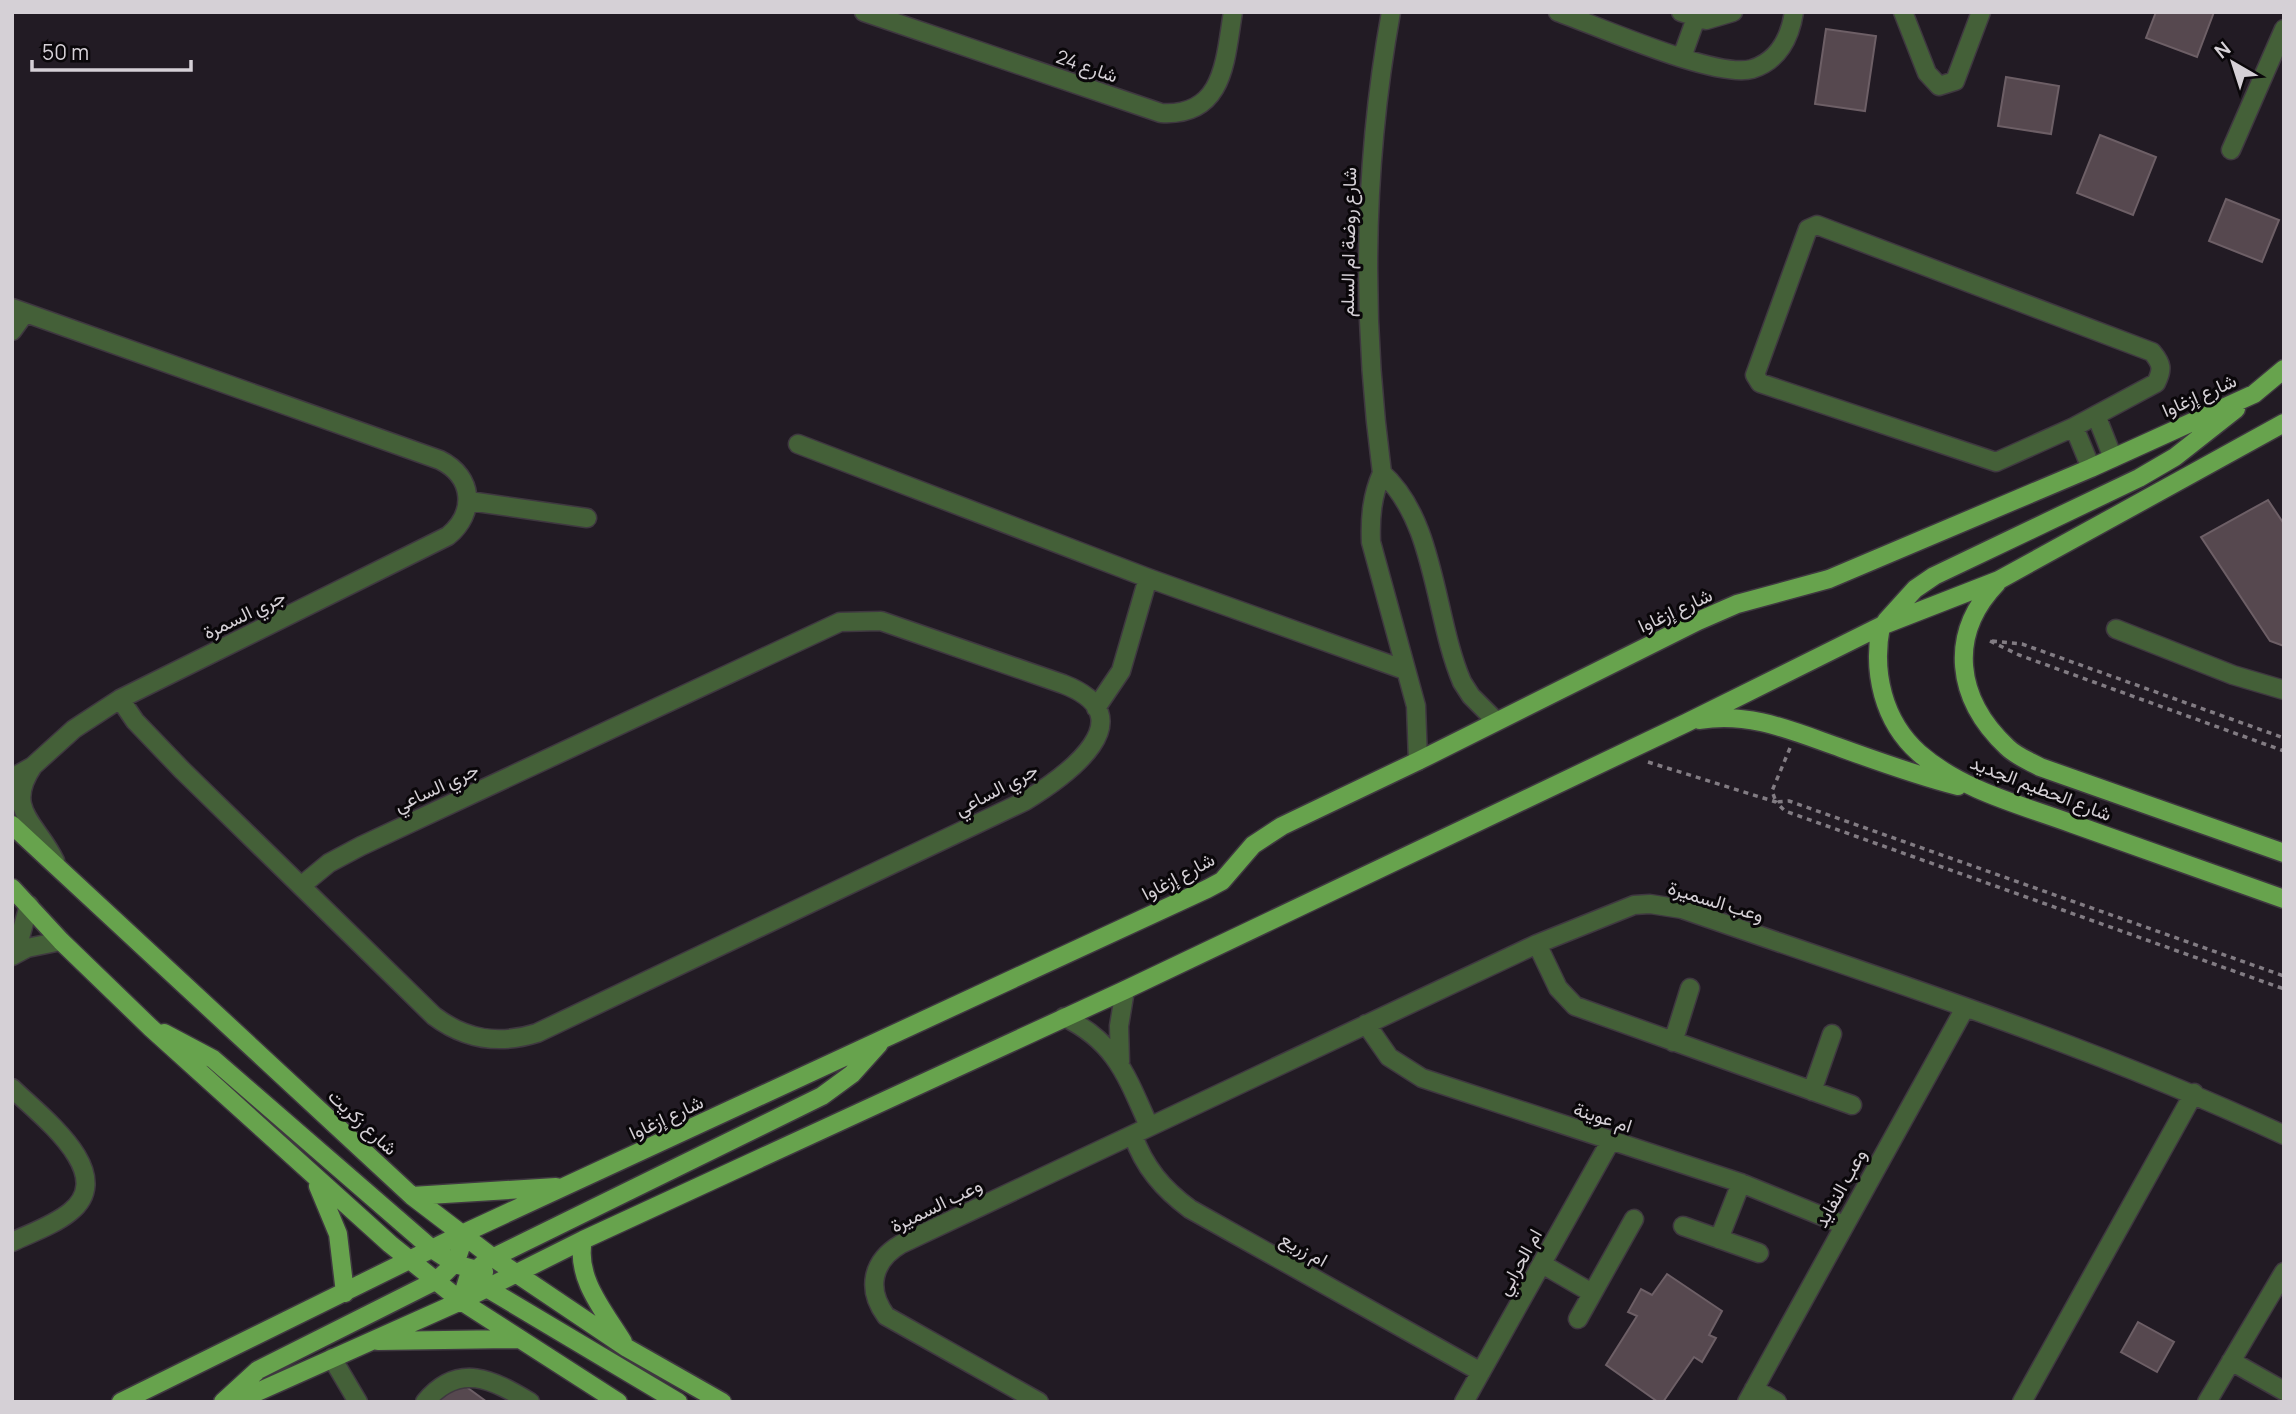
<svg xmlns="http://www.w3.org/2000/svg" width="2296" height="1414" font-family="Manrope,Vazirmatn,sans-serif">
	<rect width="100%" height="100%" fill="#221b24"/>
	<path fill="#56484f" stroke="#6d5f66" stroke-width="2" d="M 2156,12 L 2214,12 L 2197,57 L 2146,38 Z
		M 1826,29 L 1876,36 L 1865,111 L 1815,104 Z
		M 2006,77 L 2059,86 L 2051,134 L 1998,126 Z
		M 2100,135 L 2156,157 L 2133,215 L 2077,193 Z
		M 2226,199 L 2279,220 L 2262,262 L 2209,241 Z
		M 2268,500 L 2284,524 L 2284,646 L 2270,641 L 2201,537 Z
		M 1667,1274 L 1722,1311 L 1709,1335 L 1716,1338 L 1702,1362 L 1694,1357 L 1663,1402 L 1658,1402 L 1606,1365 L 1637,1316 L 1628,1312 L 1641,1289 L 1652,1295 Z
		M 2138,1322 L 2174,1342 L 2157,1372 L 2121,1352 Z
		M 457,1380 L 487,1402 L 438,1402 Z"/>
	<g fill="none" stroke-linecap="round" stroke-linejoin="round">
		<g stroke="#3f3840" stroke-width="21">
			<path id="minor" d="M 864,12 L 1161,113 C 1225,117 1225,59 1233,12
				M 1391,12 C 1363,166 1361,317 1382,473 C 1372,496 1370,517 1371,542 L 1416,706 L 1418,761
				M 1558,12 C 1598,26 1716,79 1752,69 C 1778,61 1790,38 1794,12
				M 1681,12 L 1706,20 L 1733,12
				M 1903,12 L 1927,73 L 1939,86 L 1955,81 L 1981,12
				M 1682,57 L 1696,18
				M 2231,150 L 2284,29
				M 1817,225 L 2152,352 C 2162,364 2163,369 2156,383 L 2074,427 L 1996,462 L 1760,383 L 1755,375 L 1808,229 Z
				M 12,308 L 440,460 C 474,477 476,513 448,536 L 120,699 L 74,729 L 33,766 L 12,778
				M 12,331 L 25,313
				M 2096,415 L 2113,458
				M 2074,427 L 2091,468
				M 798,444 L 1148,578 L 1405,670
				M 1382,473 C 1436,521 1434,617 1462,682 L 1471,696 L 1495,720
				M 469,501 L 587,518
				M 2116,629 L 2233,675 L 2284,690
				M 120,699 L 135,721 L 182,770 L 434,1016 C 466,1040 499,1045 537,1033 L 1025,801 C 1066,776 1149,717 1063,684 L 881,621 L 840,622 L 361,846 L 329,863 L 301,886
				M 1096,708 L 1121,671 L 1148,578
				M 33,766 C 3,810 38,824 55,861
				M 1537,944 L 1558,988 L 1575,1006 L 1852,1105
				M 16,952 L 29,905
				M 12,956 L 27,948 L 61,941
				M 1064,1017 C 1116,1042 1127,1077 1149,1126
				M 1366,1024 L 1389,1057 L 1422,1078 L 1741,1183 L 1844,1225
				M 1673,1042 L 1690,988
				M 1120,1062 L 1119,1026 L 1125,990
				M 12,1088 C 39,1115 119,1173 70,1212 C 54,1225 31,1233 12,1242
				M 1812,1091 L 1832,1034
				M 1133,1135 C 1144,1167 1163,1189 1190,1209 L 1481,1372
				M 1683,1226 L 1759,1253
				M 1719,1239 L 1741,1183
				M 1542,1264 L 1592,1293
				M 1578,1319 L 1634,1219
				M 332,1358 L 358,1402
				M 2231,1361 L 2284,1391
				M 1754,1389 L 1777,1402
				M 425,1402 C 459,1361 493,1380 530,1402
				M 1039,1402 L 886,1316 C 866,1289 872,1261 901,1244 L 1537,944 L 1634,905 L 1650,904 L 1682,909 C 1884,979 2090,1045 2284,1135
				M 1464,1402 L 1610,1142
				M 1747,1402 L 1965,1008
				M 2022,1402 L 2194,1093
				M 2207,1402 L 2284,1272"/>
		</g>
		<g stroke="#3f3840" stroke-width="21">
			<path id="major" d="M 1997,583 C 1947,635 1956,699 2007,747 C 2016,756 2029,761 2040,767 L 2284,853
				M 1886,621 L 1915,589 L 1934,576 L 2139,478 L 2175,457 L 2236,409
				M 1881,626 C 1872,672 1883,721 1919,753 C 1961,790 2021,805 2073,824 C 2143,849 2214,874 2284,899
				M 1700,720 C 1749,711 1795,732 1841,748 C 1880,762 1918,776 1958,786
				M 12,825 L 412,1196 L 492,1257 L 627,1348 L 722,1402
				M 12,888 L 61,941 L 151,1028 L 390,1244 L 461,1301 L 618,1402
				M 164,1033 L 213,1059 L 432,1249 L 455,1264 L 484,1272
				M 318,1186 L 338,1234 L 345,1293
				M 412,1196 L 556,1187
				M 583,1240 C 575,1278 604,1311 623,1342
				M 480,1284 L 678,1402
				M 461,1301 L 468,1278 L 486,1261 L 822,1096 L 852,1074 L 879,1044
				M 378,1341 L 518,1339
				M 121,1402 L 462,1234 L 1207,889 L 1222,881 L 1253,845 L 1282,826 L 1418,761 L 1698,621 L 1737,604 L 1829,579 L 2091,468 L 2254,394 L 2284,369
				M 223,1402 L 258,1370 L 435,1281 C 452,1268 462,1257 462,1234
				M 235,1402 L 461,1301 L 583,1240 L 1125,990 L 1686,723 L 1881,626 L 1999,580 L 2284,423"/>
		</g>
		<path stroke="#827c83" stroke-width="3.5" stroke-dasharray="5 5" stroke-linecap="butt" d="M 1990,641 L 2019,655 L 2284,751
			M 1992,641 L 2022,644 L 2284,738
			M 1790,748 L 1772,791 L 1776,802 L 1789,801 L 2284,976
			M 1648,762 L 1776,802 L 1785,811 L 2284,989"/>
		<use href="#minor" stroke="#446038" stroke-width="18"/>
		<use href="#major" stroke="#67a34d" stroke-width="18"/>
	</g>
	<g text-anchor="middle" dominant-baseline="central" stroke-width="6" stroke-linejoin="round" paint-order="stroke">
		<g font-size="19" fill="#d5d0d6" stroke="#0a070a">
			<text transform="translate(1087 66) rotate(19)">شارع 24</text>
			<text transform="translate(1348 242) rotate(-89)">شارع روضة ام السلم</text>
			<text transform="translate(2199 395) rotate(-24)">شارع إزغاوا</text>
			<text transform="translate(1675 610) rotate(-25)">شارع إزغاوا</text>
			<text transform="translate(244 614) rotate(-26)">جري السمرة</text>
			<text transform="translate(436 787) rotate(-25)">جري الساعي</text>
			<text transform="translate(2041 788) rotate(21)">شارع الحطيم الجديد</text>
			<text transform="translate(996 789) rotate(-28)">جري الساعي</text>
			<text transform="translate(1178 876) rotate(-28)">شارع إزغاوا</text>
			<text transform="translate(1716 901) rotate(17)">وعب السميرة</text>
			<text transform="translate(666 1117) rotate(-25)">شارع إزغاوا</text>
			<text transform="translate(1603 1117) rotate(18)">ام عوينة</text>
			<text transform="translate(363 1122) rotate(43)">شارع زكريت</text>
			<text transform="translate(1840 1188) rotate(-61)">وعب النفايد</text>
			<text transform="translate(936 1205) rotate(-26)">وعب السميرة</text>
			<text transform="translate(1304 1249) rotate(29)">ام زريع</text>
			<text transform="translate(1519 1262) rotate(-61)">ام الحرابي</text>
		</g>
	</g>
	<rect width="2296" height="1414" fill="none" stroke="#d5d0d6" stroke-width="28"/>
	<g transform="translate(2233 63) rotate(321)" stroke="#0a070a" stroke-width="5" paint-order="stroke">
	<path d="M0-5L12 26L0 18L-12 26Z" fill="#d5d0d6"/>
	<text y="-10" font-size="19" font-weight="bold" text-anchor="middle" fill="#d5d0d6">N</text>
	</g>
	<path d="M32 60v10h159v-10" fill="none" stroke="#d5d0d6" stroke-width="3.5"/>
	<text x="42" y="60" font-size="21" fill="#d5d0d6" stroke="#0a070a" stroke-width="5" paint-order="stroke">50 m</text>
</svg>
